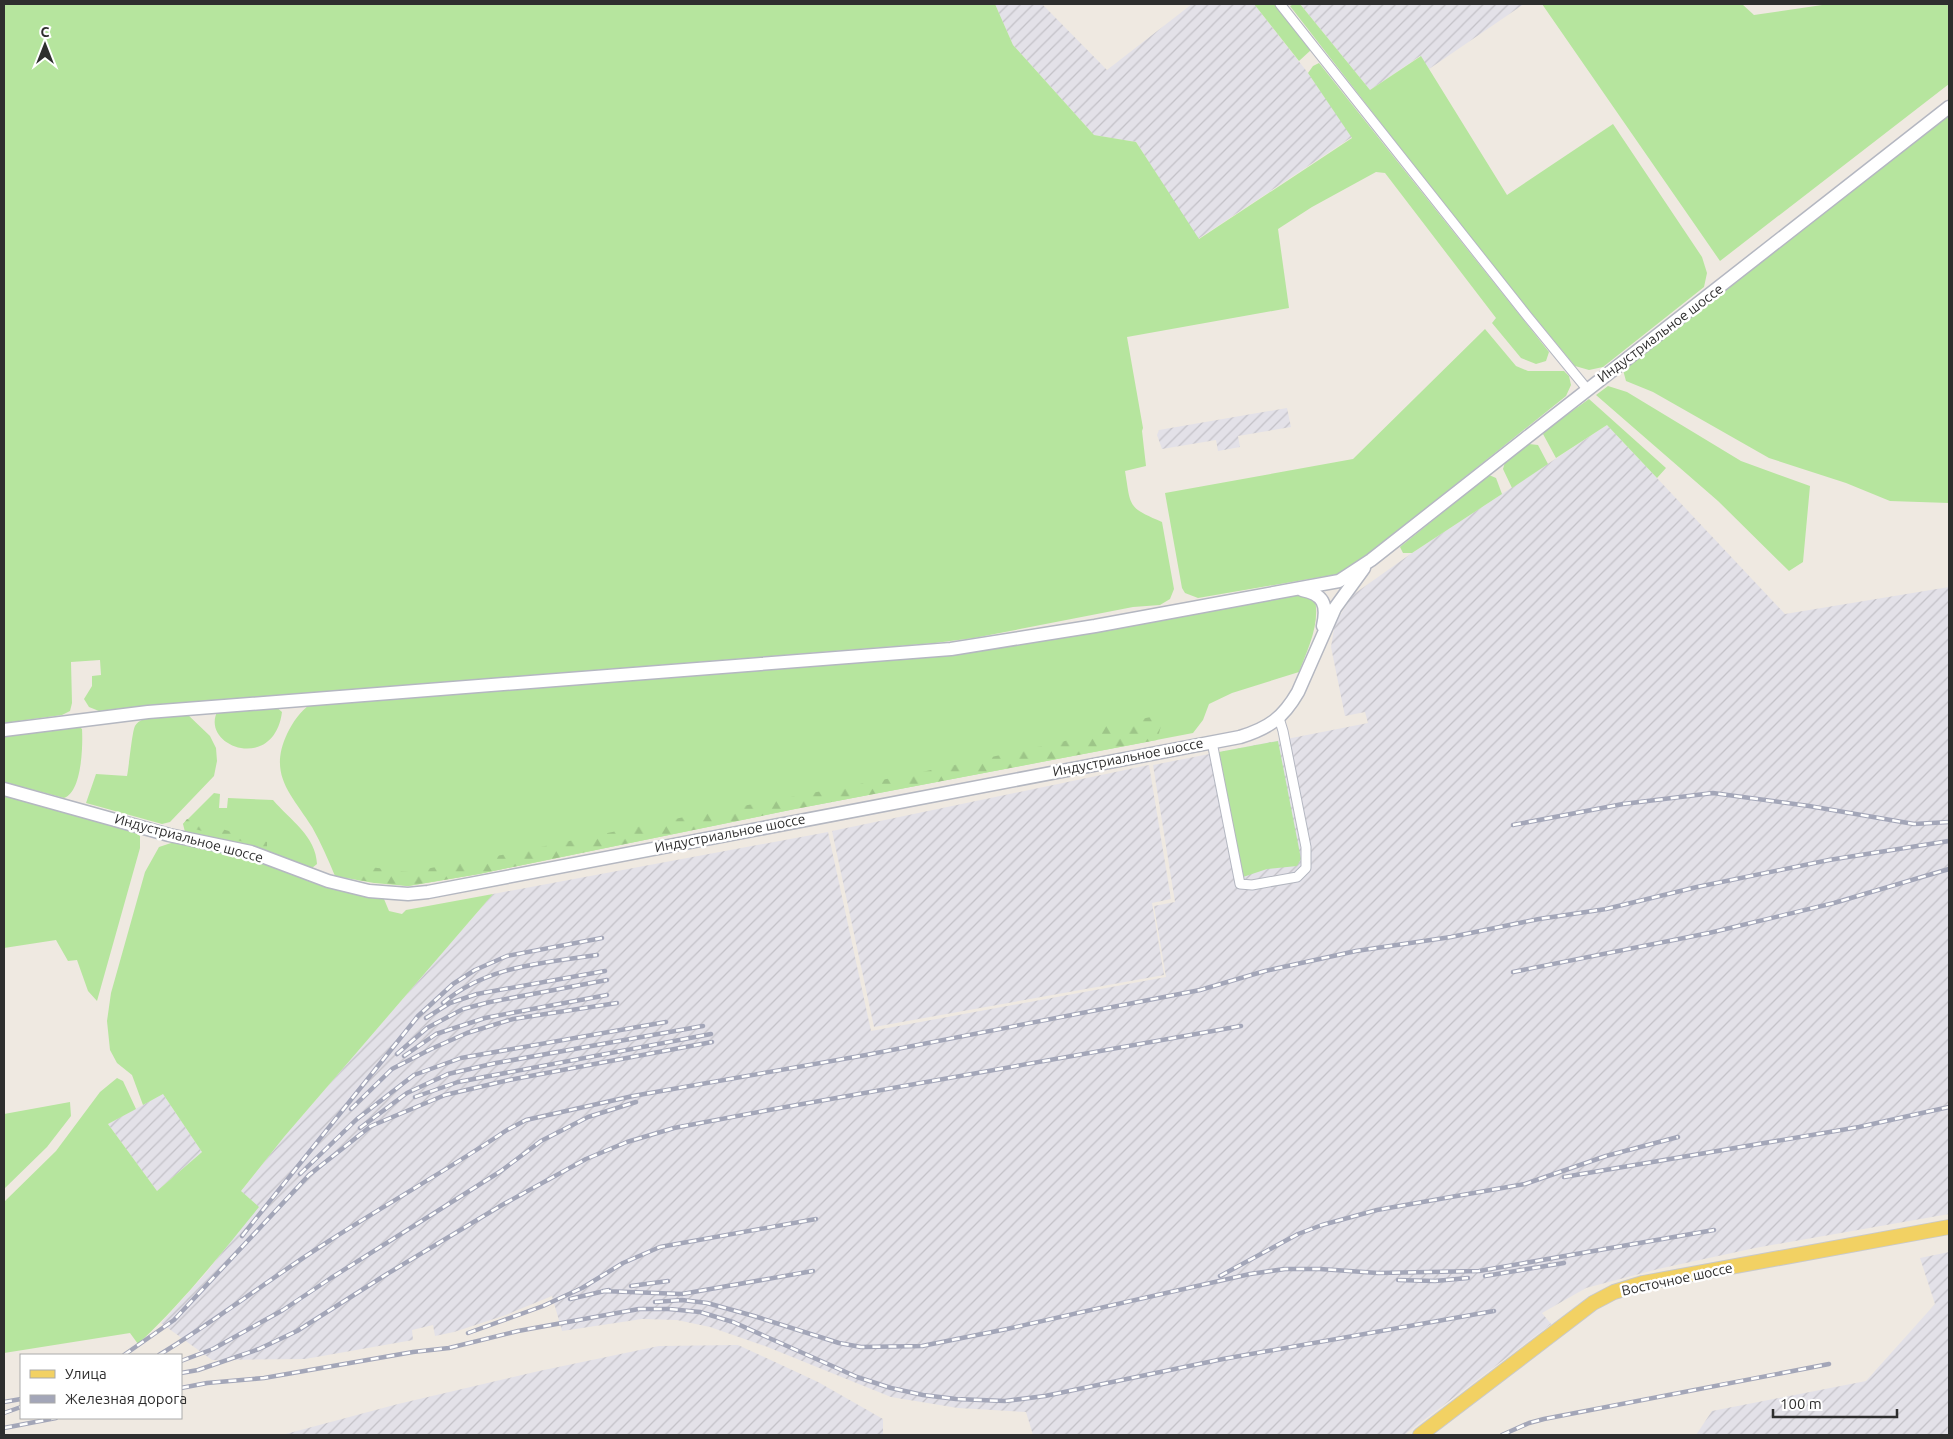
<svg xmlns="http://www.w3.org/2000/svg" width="1953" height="1439" font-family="Ubuntu,sans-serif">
	<defs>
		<pattern id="industrial-furrows" width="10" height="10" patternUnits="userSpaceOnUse" patternTransform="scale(1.25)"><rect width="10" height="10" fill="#e3e1e8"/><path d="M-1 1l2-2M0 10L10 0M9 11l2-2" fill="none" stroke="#c3c1c7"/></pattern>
		<pattern id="forest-firs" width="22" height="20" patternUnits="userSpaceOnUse" patternTransform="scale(1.25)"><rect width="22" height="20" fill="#b6e59e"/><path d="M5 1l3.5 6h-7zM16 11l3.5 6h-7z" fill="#9dc588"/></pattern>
	</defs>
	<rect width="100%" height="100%" fill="#efe9e1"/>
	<path fill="url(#industrial-furrows)" d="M 995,4 L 1042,4 L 1107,70 L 1192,4 L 1254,4 L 1308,73 L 1352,137 L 1198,239 L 1136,142 L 1094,135 L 1013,45 Z
		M 1300,4 L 1524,4 L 1429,69 L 1420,56 L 1370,90 Z
		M 1287,408 L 1291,427 L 1238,436 L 1240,447 L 1218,451 L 1216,440 L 1162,449 L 1157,435 L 1159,430 Z
		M 1607,425 L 1785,614 L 1949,587 L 1949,1214 L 1755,1248 L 1658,1269 L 1586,1288 L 1542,1313 L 1551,1324 L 1404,1435 L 1033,1435 L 1026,1412 L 958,1408 L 891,1397 L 765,1346 L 710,1327 L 677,1320 L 642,1319 L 562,1331 L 552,1296 L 503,1316 L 454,1332 L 435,1336 L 433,1325 L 412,1330 L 413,1340 L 305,1359 L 212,1360 L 161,1323 L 205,1274 L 258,1207 L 241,1191 L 284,1137 L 493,894 L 828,832 L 871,1031 L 1166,977 L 1154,906 L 1175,902 L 1153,765 L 1368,723 L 1365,712 L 1345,716 L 1331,647 L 1335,623 L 1354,594 L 1412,553 Z
		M 1149,765 L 1171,899 L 1152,903 L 1164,975 L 874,1027 L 832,831 Z
		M 163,1094 L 202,1152 L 157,1191 L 108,1124 Z
		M 1949,1252 L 1949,1435 L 1696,1435 L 1712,1411 L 1866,1381 L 1935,1304 L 1920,1258 Z
		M 738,1345 L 818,1382 L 883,1419 L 883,1435 L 282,1435 L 398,1404 L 539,1371 L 659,1346 Z"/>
	<path fill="#b6e59e" d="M 4,4 L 995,4 L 1013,45 L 1094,135 L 1136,142 L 1199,239 L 1352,138 L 1308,73 L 1313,66 L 1319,63 L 1549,352 L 1546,361 L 1536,364 L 1521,358 L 1492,323 L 1496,318 L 1385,173 L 1376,172 L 1312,207 L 1278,229 L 1289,308 L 1127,337 L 1143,428 L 1142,431 L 1146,466 L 1125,471 C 1131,507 1127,507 1162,522 L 1174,589 L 1170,599 L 1160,605 L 1133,607 L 974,638 L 935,643 L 133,707 L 99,711 L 89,707 L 84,699 L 92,686 L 92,676 L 101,675 L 100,660 L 71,662 L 72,703 L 70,711 L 62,715 L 4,723 Z
		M 1254,4 L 1274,4 L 1311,50 L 1299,61 Z
		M 1294,4 L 1300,4 L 1370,90 L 1421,56 L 1507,195 L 1613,124 L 1702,257 L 1707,273 L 1704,287 L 1603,367 L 1589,370 L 1575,366 L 1474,243 L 1290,6 Z
		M 1542,4 L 1742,4 L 1754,15 L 1829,4 L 1949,4 L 1949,84 L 1720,261 Z
		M 1949,114 L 1949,503 L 1890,501 L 1846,483 L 1769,458 L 1653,392 L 1626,381 L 1623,370 L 1646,349 L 1720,295 Z
		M 1485,329 L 1516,366 L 1528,371 L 1564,371 L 1569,376 L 1571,385 L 1566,396 L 1354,566 L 1338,574 L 1198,598 L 1185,593 L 1182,588 L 1165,493 L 1353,459 Z
		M 1608,386 L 1627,392 L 1741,461 L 1810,486 L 1803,562 L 1789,571 L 1718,501 L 1596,395 Z
		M 1589,399 L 1666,468 L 1657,478 L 1607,425 L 1556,458 L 1543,434 L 1547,429 Z
		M 1529,444 L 1538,445 L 1548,464 L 1512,488 L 1503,469 L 1505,462 Z
		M 1489,475 L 1496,478 L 1502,494 L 1412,553 L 1403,553 L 1400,547 Z
		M 1295,592 L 1315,600 C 1320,624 1308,649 1299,672 L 1232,693 L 1209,704 L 1203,720 L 1193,733 L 795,809 L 479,874 L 408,886 L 374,883 L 335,876 C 328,859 321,843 312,827 C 291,794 268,775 287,734 C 293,722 300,711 311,704 L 946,654 Z
		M 275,706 L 282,712 C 274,774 198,746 218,710 Z
		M 186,713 L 210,736 L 216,748 L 217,761 L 214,776 L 170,822 L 162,824 L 86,803 L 96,774 L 127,776 C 129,767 132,732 135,726 C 141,714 174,714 186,713 Z
		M 76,724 L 82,729 C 83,745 82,792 64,798 L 4,782 L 4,734 Z
		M 1278,741 L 1301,859 L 1297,866 L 1267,869 L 1243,877 L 1219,752 Z
		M 214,793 L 220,794 L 219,808 L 227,808 L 228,798 L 273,800 C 290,820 316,836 317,864 L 312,868 L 185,832 L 183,824 Z
		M 4,795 L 135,829 L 140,836 L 140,848 L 97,1001 L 88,991 L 77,960 L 68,961 L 56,940 L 4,948 Z
		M 180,840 L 384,899 L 389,911 L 402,914 L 406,910 L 493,894 L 284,1137 L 241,1191 L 259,1207 C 221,1254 183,1302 138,1344 L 130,1333 L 4,1353 L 4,1202 L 56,1151 L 100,1092 L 117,1078 L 123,1081 L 136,1109 L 108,1124 L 157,1191 L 202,1152 L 163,1094 L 143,1105 L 132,1075 L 117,1063 L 110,1050 L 107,1021 L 111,993 L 145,872 L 159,847 Z
		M 70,1102 L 71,1116 L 47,1147 L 4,1189 L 4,1114 Z"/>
	<path fill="url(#forest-firs)" d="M 1156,716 L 1161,726 L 1157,740 L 795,809 L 479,874 L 408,886 L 357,880 L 355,873 L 362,866 L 409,872 L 507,854 L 689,816 L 908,775 L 1065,741 L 1105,726 Z
		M 187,819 L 267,842 L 267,848 L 187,827 L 183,824 Z"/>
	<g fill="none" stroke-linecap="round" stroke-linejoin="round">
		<g stroke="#b4b7c1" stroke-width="11">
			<path id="street" d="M 1280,4 L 1528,317 L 1587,389
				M 1212,742 L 1240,884 L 1252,885 L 1297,877 L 1306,868 L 1306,847 L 1283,731 L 1279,718"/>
		</g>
		<g stroke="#b4b7c1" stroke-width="15">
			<path id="secondary" d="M 1302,590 C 1323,594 1328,604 1323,626
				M 4,730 L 148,712 L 951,649 L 1095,626 L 1339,581 L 1371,560 C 1563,408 1757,258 1949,107
				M 4,789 L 169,835 L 251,852 L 328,881 L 369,891 L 408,894 L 428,892 L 1240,737 C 1269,728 1283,718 1298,692 L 1335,608 L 1364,568"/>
		</g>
		<g stroke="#c9c9c9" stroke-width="16">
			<path id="primary" d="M 1420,1435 L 1593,1303 L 1614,1292 L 1643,1283 L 1949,1227"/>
		</g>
		<use href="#street" stroke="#fff" stroke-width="9"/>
		<use href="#secondary" stroke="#fff" stroke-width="12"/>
		<use href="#primary" stroke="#f2d163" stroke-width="14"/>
		<g stroke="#a3a6b8" stroke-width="4.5">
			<path id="rail" d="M 1513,825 L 1623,804 L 1713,793 L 1809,806 L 1914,824 L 1949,822
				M 1513,972 L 1709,933 L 1834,903 L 1949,869
				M 443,1003 C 486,966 543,963 597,955
				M 426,1018 L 450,1003 L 477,994 L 605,971
				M 397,1054 L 427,1028 L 463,1009 L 490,1002 L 607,980
				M 404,1056 L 436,1034 L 485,1018 L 607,995
				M 415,1097 L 458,1082 L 711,1034
				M 351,1109 L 392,1069 L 431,1049 L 467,1033 L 513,1019 L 617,1003
				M 360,1128 L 407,1093 L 448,1074 L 496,1063 L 703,1026
				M 300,1174 L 357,1119 L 414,1075 L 461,1058 L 666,1022
				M 1564,1177 L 1859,1127 L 1949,1107
				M 242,1236 L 418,1016 L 453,984 L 475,970 L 507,956 L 602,938
				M 1220,1276 L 1298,1234 L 1322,1225 L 1377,1210 L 1525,1184 L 1606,1156 L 1678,1137
				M 1485,1276 L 1564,1263
				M 1398,1280 L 1435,1281 L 1468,1278
				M 631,1286 L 668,1281
				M 603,1291 L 682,1294 L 813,1271
				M 570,1299 L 609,1290
				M 655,1302 L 682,1300 L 707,1303 L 754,1316 L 839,1343 L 861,1347 L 922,1346 L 1007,1329 L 1250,1274 L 1285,1269 L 1320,1269 L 1378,1273 L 1479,1271 L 1714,1230
				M 468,1333 L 543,1306 L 582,1288 L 623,1263 L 660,1247 L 816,1219
				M 124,1355 L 174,1320 L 309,1175 L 371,1126 L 445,1095 L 509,1080 L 712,1042
				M 159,1355 C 217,1320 272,1277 329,1241 C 388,1203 449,1169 507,1130 L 526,1120 L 633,1096 L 866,1055 L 1200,990 L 1265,971 L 1356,951 L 1451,937 L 1539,919 L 1606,909 L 1697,887 L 1829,860 L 1949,841
				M 181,1361 L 213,1349 L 283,1310 L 331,1278 L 501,1171 L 541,1141 L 588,1117 L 636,1102
				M 181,1373 L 198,1370 L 259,1349 L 297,1331 L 387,1274 L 502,1205 L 586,1159 L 627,1142 L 674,1128 L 780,1108 L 1241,1026
				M 181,1388 L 207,1383 L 264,1378 L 413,1352 L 449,1348 L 518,1331 L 639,1309 L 669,1309 L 700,1312 L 733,1322 L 857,1377 L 891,1388 L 923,1395 L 956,1399 L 1005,1401 L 1045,1396 L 1223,1359 L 1494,1311
				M 4,1402 L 21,1399
				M 4,1413 L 21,1407
				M 4,1428 L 56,1418
				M 1502,1435 L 1529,1423 L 1544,1419 L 1829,1364"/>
		</g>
		<use href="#rail" stroke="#fff" stroke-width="2.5" stroke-dasharray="8" stroke-linecap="butt"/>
	</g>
	<g text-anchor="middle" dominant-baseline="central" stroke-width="5" stroke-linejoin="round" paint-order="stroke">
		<g font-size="14" fill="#2e2e2e" stroke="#fff">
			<text transform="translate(1660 333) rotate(-37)">Индустриальное шоссе</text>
			<text transform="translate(1128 757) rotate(-11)">Индустриальное шоссе</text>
			<text transform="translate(730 833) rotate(-11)">Индустриальное шоссе</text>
			<text transform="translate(189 838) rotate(15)">Индустриальное шоссе</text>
			<text transform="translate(1677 1279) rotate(-12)">Восточное шоссе</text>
		</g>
	</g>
	<rect width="1953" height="1439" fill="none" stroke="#2e2e2e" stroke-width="10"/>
	<rect x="20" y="1354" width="162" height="65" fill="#ffffff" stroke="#ababab"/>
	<rect x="30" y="1370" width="25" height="8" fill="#f2d163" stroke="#ababab"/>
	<text x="65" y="1379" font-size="15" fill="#2e2e2e">Улица</text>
	<rect x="30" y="1395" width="25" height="8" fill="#a3a6b8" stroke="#ababab"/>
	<text x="65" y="1404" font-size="15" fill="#2e2e2e">Железная дорога</text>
	<g transform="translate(45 45)" stroke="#ffffff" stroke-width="4" paint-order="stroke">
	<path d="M0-4L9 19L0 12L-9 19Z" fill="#2e2e2e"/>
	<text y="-8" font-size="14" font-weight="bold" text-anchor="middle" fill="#2e2e2e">С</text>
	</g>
	<path d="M1773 1409v8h124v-8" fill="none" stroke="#2e2e2e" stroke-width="2.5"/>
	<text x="1780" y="1409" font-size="15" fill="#2e2e2e" stroke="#ffffff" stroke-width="4" paint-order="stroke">100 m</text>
</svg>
